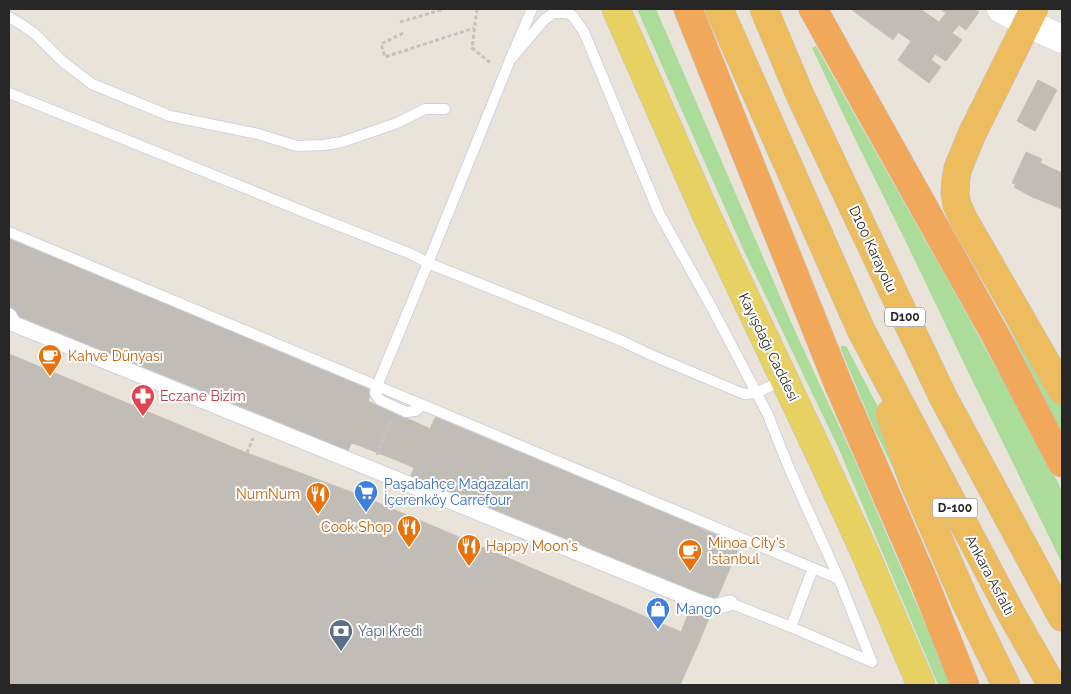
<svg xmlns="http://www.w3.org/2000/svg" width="1071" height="694" font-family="Raleway,sans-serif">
	<rect width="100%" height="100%" fill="#e9e3da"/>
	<path fill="#abdc99" d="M 637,9 L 656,9 L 795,331 L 853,456 L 942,663 L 950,685 L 938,685 L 838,447 L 744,251 Z
		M 816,46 L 955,293 L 1044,455 L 1062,491 L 1062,563 L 974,384 L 906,242 L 855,139 L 812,48 Z
		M 967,253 L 1035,357 L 1062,407 L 1062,435 L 1003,316 Z
		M 841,346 L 846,346 L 884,418 L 903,487 L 901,488 L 893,468 L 874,429 L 841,350 Z"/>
	<path fill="#c1bdb6" stroke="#c4bfb4" d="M 853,9 L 920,9 L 939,22 L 946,13 L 940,9 L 975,9 L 979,12 L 966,30 L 959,25 L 952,33 L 962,40 L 946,61 L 935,54 L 931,60 L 941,67 L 929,83 L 898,60 L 911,41 L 898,32 L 893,40 L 852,10 Z
		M 1038,80 L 1057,90 L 1035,131 L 1017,121 Z
		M 1026,152 L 1042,159 L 1040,163 L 1062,173 L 1062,209 L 1030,196 L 1014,187 L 1016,184 L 1012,183 Z
		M 9,238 L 373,387 L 368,401 L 374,404 L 358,445 L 351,443 L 346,456 L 19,321 L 9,305 Z
		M 9,354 L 247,453 L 362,496 L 440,529 L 700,640 L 680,685 L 9,685 Z
		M 374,404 L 422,425 L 406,464 L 358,445 Z
		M 437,414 L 740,545 L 716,601 L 409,480 L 414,468 L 406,464 L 422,425 L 430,429 Z
		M 694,600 L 716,601 L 700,640 L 681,632 Z"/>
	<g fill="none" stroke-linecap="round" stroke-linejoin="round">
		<g stroke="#cfd1e0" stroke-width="12">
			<path id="service" d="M 9,17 L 24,26 L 35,34 L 62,61 L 92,84 L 170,116 L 258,134 L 297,146 L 324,145 L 342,142 L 397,123 L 425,109 L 445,109
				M 510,60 L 545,19 L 554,13 L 566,13 L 572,15 L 584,32 L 659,213 L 712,308 L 768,415 L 789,468 L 839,579 L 872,662
				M 9,93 L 166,156 L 312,215 L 411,254 L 428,263 L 595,330 L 622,341 L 651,355 L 744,394 L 756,393 L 783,380
				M 9,232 L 839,579
				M 423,405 L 415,411 L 406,412 L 380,400 L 375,393 L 377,386 L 428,263 L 510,60 L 532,9
				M 730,603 L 791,627 L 872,662
				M 791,627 L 813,568"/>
		</g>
		<g stroke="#cfd1e0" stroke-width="17">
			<path id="pedestrian" d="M 9,316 L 14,324 L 694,600 L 714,607 L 730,603"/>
		</g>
		<g stroke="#cfd1e0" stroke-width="29">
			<path id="secondary" d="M 1001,9 L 1027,23 L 1062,39"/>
		</g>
		<g stroke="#c3c3c3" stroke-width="29">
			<path id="primary" d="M 616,9 L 705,212 L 821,457 L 865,553 L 921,685"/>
		</g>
		<g stroke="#c3c3c3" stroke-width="29">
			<path id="trunk" d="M 719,9 L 861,330 L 1013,617 L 1052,685
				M 764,9 L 800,95 L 943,397 L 1062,617
				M 1034,9 L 972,134 L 958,168 L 956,178 L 955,194 L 957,205 L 964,220 L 1062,390
				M 890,414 L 912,478 L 966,603 L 1006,685"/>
		</g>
		<g stroke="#c3c3c3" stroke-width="29">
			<path id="motorway" d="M 688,9 L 839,386 L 925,584 L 965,685
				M 813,9 L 997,338 L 1062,463"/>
		</g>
		<path stroke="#c3c3c3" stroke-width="3" stroke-dasharray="4 2.5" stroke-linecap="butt" d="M 477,9 L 472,48 L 492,64
			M 400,22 L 444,9
			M 403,33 L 381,44 L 385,57 L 474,28
			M 43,368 L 48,355
			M 247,453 L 253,438
			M 377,455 L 391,419
			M 362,496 L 366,485"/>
		<use href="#service" stroke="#fff" stroke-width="10"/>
		<use href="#pedestrian" stroke="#fff" stroke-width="15"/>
		<use href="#secondary" stroke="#fff" stroke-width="28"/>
		<use href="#primary" stroke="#e6d162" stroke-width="28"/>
		<use href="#trunk" stroke="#ecbc5e" stroke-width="28"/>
		<use href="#motorway" stroke="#f2a85b" stroke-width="28"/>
	</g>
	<defs>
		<g id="cafe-pin" transform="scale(1.25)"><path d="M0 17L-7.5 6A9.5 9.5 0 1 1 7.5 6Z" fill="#e8710a" stroke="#fff"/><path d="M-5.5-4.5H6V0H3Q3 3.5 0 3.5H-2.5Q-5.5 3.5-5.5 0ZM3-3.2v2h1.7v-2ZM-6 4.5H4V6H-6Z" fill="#fff"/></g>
		<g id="pharmacy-pin" transform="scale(1.25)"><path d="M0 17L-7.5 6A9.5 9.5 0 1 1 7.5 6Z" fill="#e0444e" stroke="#fff"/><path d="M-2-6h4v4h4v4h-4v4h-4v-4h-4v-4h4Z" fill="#fff"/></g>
		<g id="supermarket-pin" transform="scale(1.25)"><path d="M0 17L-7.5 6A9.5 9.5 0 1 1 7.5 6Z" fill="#3f7fe0" stroke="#fff"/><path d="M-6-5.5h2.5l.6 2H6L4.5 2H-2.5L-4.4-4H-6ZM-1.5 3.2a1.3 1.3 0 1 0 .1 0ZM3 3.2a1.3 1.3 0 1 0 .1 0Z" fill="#fff"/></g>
		<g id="restaurant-pin" transform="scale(1.25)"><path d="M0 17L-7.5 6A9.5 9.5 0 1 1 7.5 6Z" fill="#e8710a" stroke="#fff"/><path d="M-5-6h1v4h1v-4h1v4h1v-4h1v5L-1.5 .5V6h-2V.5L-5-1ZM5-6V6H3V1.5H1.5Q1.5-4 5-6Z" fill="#fff"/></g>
		<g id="shop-pin" transform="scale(1.25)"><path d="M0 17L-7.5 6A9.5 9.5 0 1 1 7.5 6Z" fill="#3f7fe0" stroke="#fff"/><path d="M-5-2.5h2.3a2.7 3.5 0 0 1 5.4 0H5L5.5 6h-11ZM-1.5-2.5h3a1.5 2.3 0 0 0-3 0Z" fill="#fff"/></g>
		<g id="bank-pin" transform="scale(1.25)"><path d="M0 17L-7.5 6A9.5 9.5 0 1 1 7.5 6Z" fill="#5c6f8a" stroke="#fff"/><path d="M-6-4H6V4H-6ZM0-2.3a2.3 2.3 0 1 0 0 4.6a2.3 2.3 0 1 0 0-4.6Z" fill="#fff"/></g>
	</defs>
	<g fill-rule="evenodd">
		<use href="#cafe-pin" x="50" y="356"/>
		<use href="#pharmacy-pin" x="143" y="396"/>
		<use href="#supermarket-pin" x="366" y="492"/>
		<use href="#restaurant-pin" x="318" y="494"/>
		<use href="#restaurant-pin" x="409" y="527"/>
		<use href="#restaurant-pin" x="469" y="546"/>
		<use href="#cafe-pin" x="690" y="551"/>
		<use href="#shop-pin" x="658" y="609"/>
		<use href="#bank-pin" x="341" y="631"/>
	</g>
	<g text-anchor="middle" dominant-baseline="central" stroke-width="4" stroke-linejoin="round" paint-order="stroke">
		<g fill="#fff" stroke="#686868" stroke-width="1">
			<rect x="885" y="307.5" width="40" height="19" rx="4"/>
			<rect x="932.5" y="498.5" width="45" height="19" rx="4"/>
		</g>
		<g font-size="12" font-weight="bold" fill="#272727">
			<text x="905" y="317">D100</text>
			<text x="955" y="508">D-100</text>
		</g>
		<g font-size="14" fill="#272727" stroke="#fff">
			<text transform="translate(873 249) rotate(65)">D100 Karayolu</text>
			<text transform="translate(769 347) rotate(64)">Kayışdağı Caddesi</text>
			<text transform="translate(990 575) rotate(62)">Ankara Asfaltı</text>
		</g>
		<g font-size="14" fill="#c56008" stroke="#fff" text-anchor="start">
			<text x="68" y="356">Kahve Dünyası</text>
			<text x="300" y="494" text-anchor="end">NumNum</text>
			<text x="392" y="527" text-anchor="end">Cook Shop</text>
			<text x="708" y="543">Minoa City's<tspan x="708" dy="16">Istanbul</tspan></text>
			<text x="486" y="546">Happy Moon's</text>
		</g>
		<g font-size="14" fill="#be3a42" stroke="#fff" text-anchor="start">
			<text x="160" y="396">Eczane Bizim</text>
		</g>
		<g font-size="14" fill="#366cbe" stroke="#fff" text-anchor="start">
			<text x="384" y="484">Paşabahçe Mağazaları<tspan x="384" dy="16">İçerenköy Carrefour</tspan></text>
			<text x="676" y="609">Mango</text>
		</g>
		<g font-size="14" fill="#4e5e75" stroke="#fff" text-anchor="start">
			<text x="358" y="631">Yapı Kredi</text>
		</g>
	</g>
	<rect width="1071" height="694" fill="none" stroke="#272727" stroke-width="20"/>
</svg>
